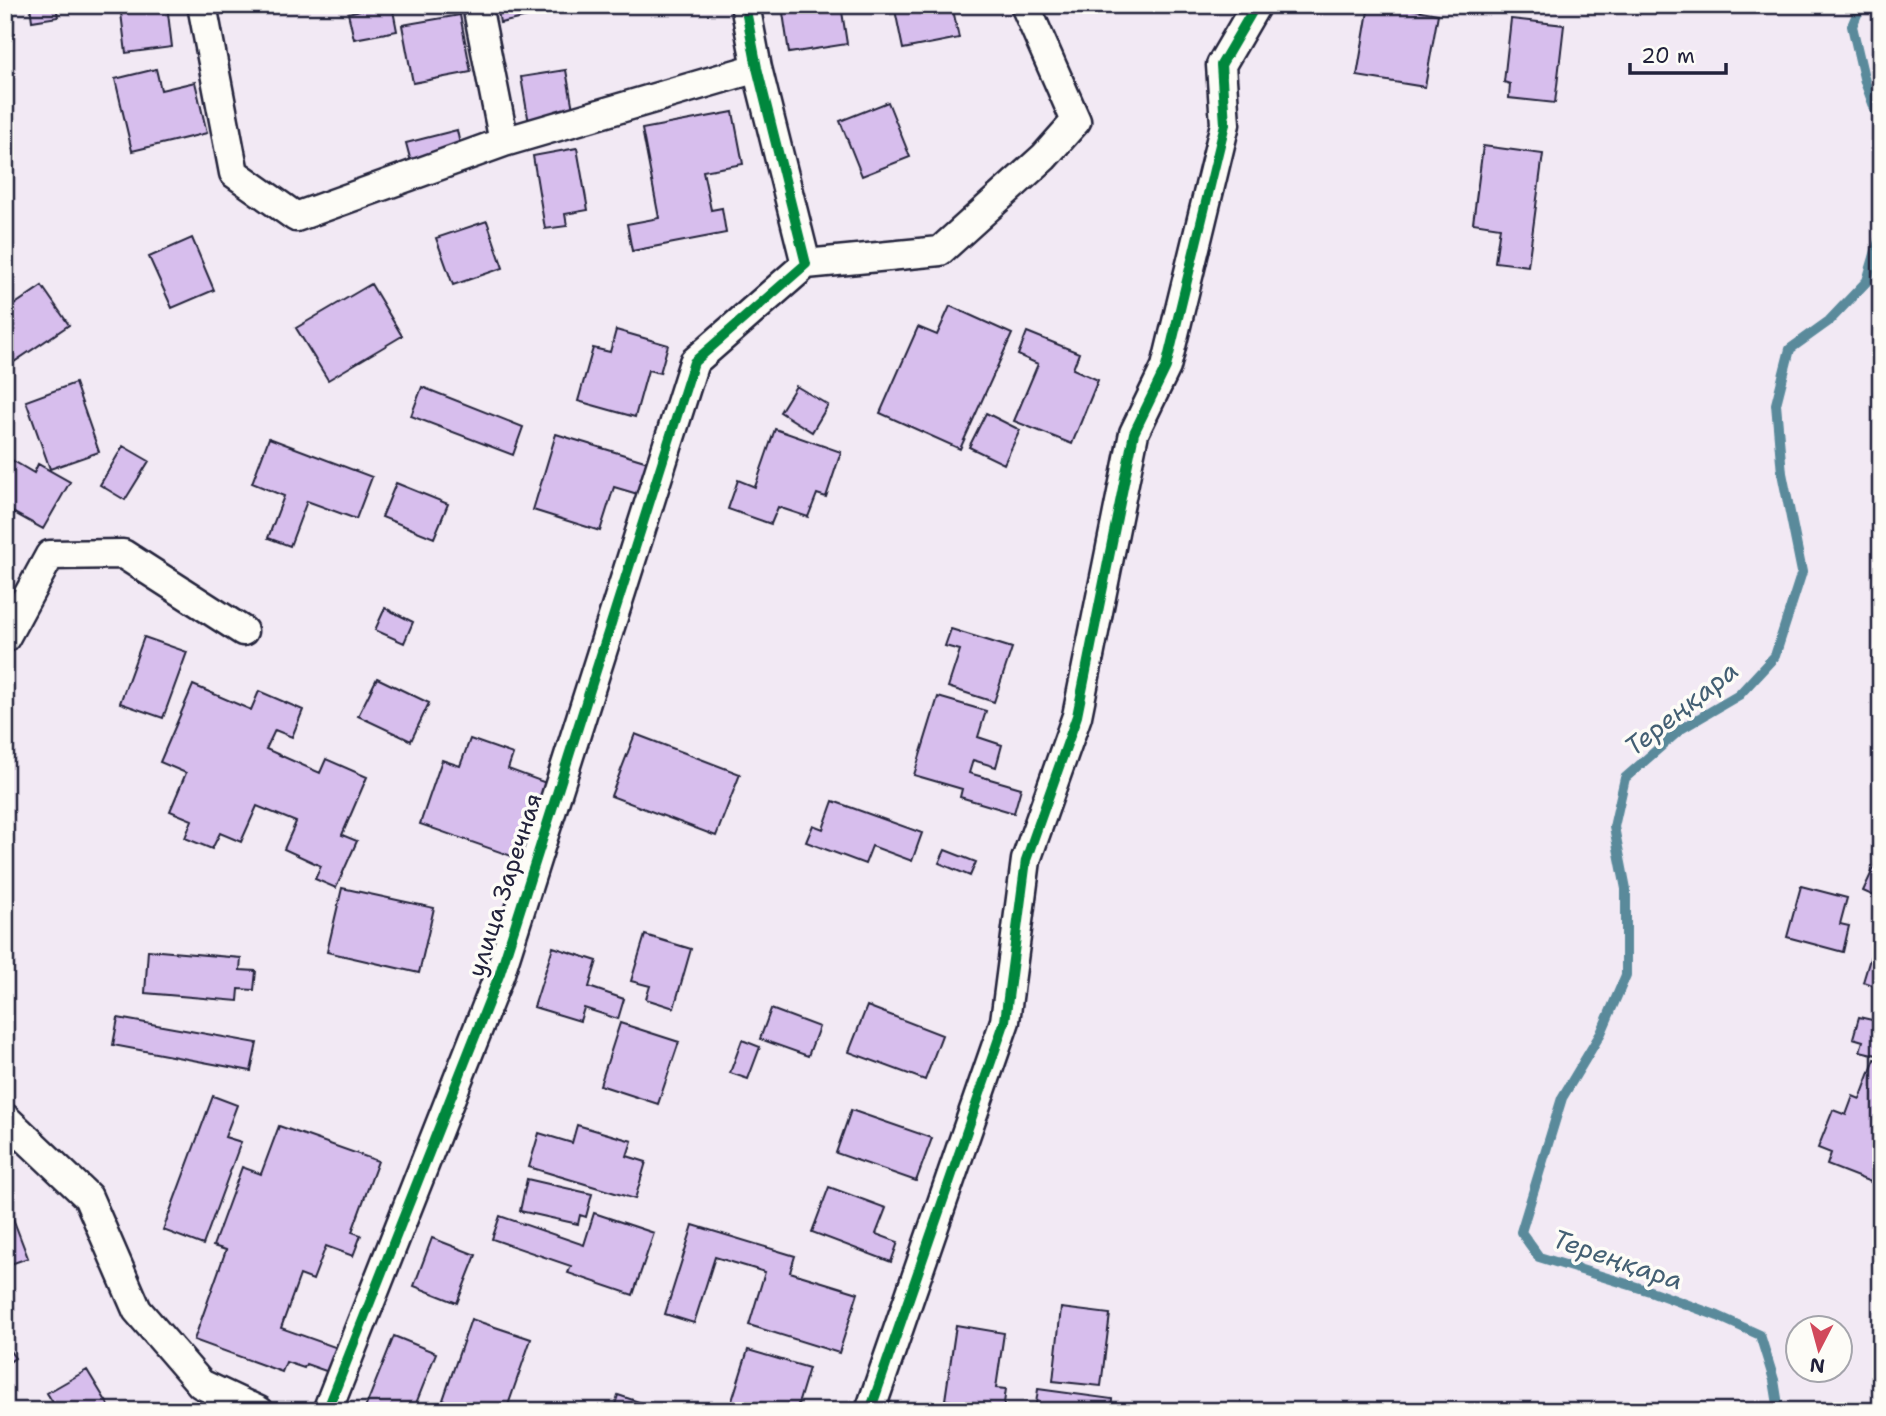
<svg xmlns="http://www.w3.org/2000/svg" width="1886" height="1416" font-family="'Shantell Sans',sans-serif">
	<rect width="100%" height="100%" fill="#f2e9f4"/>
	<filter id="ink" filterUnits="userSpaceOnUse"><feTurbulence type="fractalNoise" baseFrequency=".0143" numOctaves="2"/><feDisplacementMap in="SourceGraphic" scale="14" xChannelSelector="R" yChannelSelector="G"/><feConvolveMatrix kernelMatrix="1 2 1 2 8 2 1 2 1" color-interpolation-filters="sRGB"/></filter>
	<g filter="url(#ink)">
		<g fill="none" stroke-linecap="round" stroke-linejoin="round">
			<path stroke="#5a8a9b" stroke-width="10" d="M 1861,5 L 1852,26 L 1865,82 L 1881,125
				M 1779,1411 L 1774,1380 L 1760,1335 L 1718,1316 L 1653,1292 L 1539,1257 L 1521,1232 L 1562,1098 L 1601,1033 L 1626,975 L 1626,889 L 1614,827 L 1625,778 L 1681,729 L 1739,695 L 1775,656 L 1802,572 L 1782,473 L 1776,404 L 1790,349 L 1829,321 L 1867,281 L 1881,234"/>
		</g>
		<path fill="#d7beed" stroke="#22223b" stroke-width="2" d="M 30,5 L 56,5 L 58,17 L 32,21 Z
			M 120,5 L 167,5 L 172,47 L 126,53 Z
			M 364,5 L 392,5 L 397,31 L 354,39 L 348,13 L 365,9 Z
			M 497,5 L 535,5 L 537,15 L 500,23 Z
			M 789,5 L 841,5 L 847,44 L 789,53 L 782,6 Z
			M 894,5 L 937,5 L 937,8 L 952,5 L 959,38 L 903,49 Z
			M 1369,5 L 1388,5 L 1438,14 L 1425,87 L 1357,76 Z
			M 460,15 L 471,72 L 413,83 L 402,25 Z
			M 1511,19 L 1564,25 L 1555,103 L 1509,98 L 1510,84 L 1504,82 Z
			M 156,69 L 161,90 L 195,82 L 207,133 L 132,151 L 115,79 Z
			M 566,70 L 574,115 L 529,123 L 521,77 Z
			M 888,102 L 910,157 L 862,176 L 840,121 Z
			M 733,112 L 743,164 L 703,171 L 711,210 L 722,208 L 726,233 L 632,251 L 627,224 L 659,218 L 642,129 Z
			M 457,130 L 461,150 L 411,162 L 406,143 Z
			M 1483,146 L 1543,154 L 1528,266 L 1495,262 L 1500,227 L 1473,223 Z
			M 577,148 L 588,210 L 565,214 L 567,226 L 545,229 L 533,156 Z
			M 487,221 L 503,268 L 453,285 L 436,238 Z
			M 192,238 L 214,290 L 172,308 L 149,257 Z
			M 371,284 L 402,336 L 328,380 L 296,328 Z
			M 42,286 L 69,325 L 5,368 L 5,311 Z
			M 950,306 L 1012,334 L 960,449 L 880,413 L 918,327 L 937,335 Z
			M 616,330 L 668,345 L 660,373 L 648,370 L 635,417 L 578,401 L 593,348 L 610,352 Z
			M 1027,332 L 1079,353 L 1073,369 L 1098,380 L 1072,444 L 1014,421 L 1038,364 L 1018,355 Z
			M 75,383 L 99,452 L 50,469 L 26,401 Z
			M 796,386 L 828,405 L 812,432 L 780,412 Z
			M 422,387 L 523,427 L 513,455 L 411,416 Z
			M 986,413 L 1020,430 L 1004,464 L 969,447 Z
			M 775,429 L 841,452 L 826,497 L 817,494 L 808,517 L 778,507 L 771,524 L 728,509 L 738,480 L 755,487 Z
			M 556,434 L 651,463 L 641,495 L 614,487 L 600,531 L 533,510 Z
			M 269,438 L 372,477 L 356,519 L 307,501 L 290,546 L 268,538 L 284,496 L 252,483 Z
			M 123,446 L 149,461 L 125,500 L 100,485 Z
			M 5,456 L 34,473 L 38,464 L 70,482 L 43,529 L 5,508 Z
			M 396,483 L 448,504 L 434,538 L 382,517 Z
			M 385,608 L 413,622 L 404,643 L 375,630 Z
			M 951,629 L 1012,648 L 994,702 L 948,687 L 960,650 L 945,646 Z
			M 144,637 L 187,652 L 163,718 L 120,703 Z
			M 377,678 L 429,703 L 411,741 L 358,716 Z
			M 193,685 L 251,710 L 259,691 L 303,710 L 292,737 L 275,730 L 266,749 L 320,773 L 326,759 L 367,777 L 342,835 L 357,841 L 336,888 L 315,879 L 321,866 L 284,849 L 296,822 L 257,806 L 241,842 L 220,833 L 212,849 L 185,838 L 192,820 L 170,811 L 186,773 L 160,762 Z
			M 938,697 L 986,711 L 978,737 L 1002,745 L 996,767 L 973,760 L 969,773 L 1021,788 L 1014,813 L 960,797 L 962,789 L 914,775 Z
			M 635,734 L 740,774 L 716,836 L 611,796 Z
			M 470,739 L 513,754 L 508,769 L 549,784 L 523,860 L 420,824 L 442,760 L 460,766 Z
			M 833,801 L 922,833 L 912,861 L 872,846 L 865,864 L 806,842 L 813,825 L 823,829 Z
			M 945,850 L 976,862 L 970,876 L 939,863 Z
			M 1877,861 L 1881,863 L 1881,899 L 1863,891 Z
			M 1801,886 L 1847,898 L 1840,924 L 1849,926 L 1843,952 L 1787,937 Z
			M 342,888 L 434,908 L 419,973 L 327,952 Z
			M 645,935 L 691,949 L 674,1008 L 646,999 L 650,986 L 631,981 Z
			M 553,947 L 597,961 L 589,987 L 624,999 L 618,1019 L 584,1008 L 580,1021 L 534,1007 Z
			M 148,950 L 241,958 L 240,970 L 256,971 L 254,990 L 239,989 L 238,1001 L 145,993 Z
			M 1872,952 L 1881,955 L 1881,988 L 1863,982 Z
			M 867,1006 L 942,1035 L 925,1080 L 849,1052 Z
			M 771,1009 L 819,1027 L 808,1056 L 760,1039 Z
			M 1859,1017 L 1881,1022 L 1881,1056 L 1860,1051 L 1863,1041 L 1853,1038 Z
			M 118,1018 L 257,1043 L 251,1071 L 113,1045 Z
			M 620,1023 L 679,1042 L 658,1104 L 600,1085 Z
			M 742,1040 L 760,1047 L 748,1079 L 730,1073 Z
			M 1875,1059 L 1881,1061 L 1881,1186 L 1827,1165 L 1831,1153 L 1818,1148 L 1833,1110 L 1846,1115 L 1853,1096 L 1860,1099 Z
			M 213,1096 L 237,1105 L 225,1137 L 241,1142 L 203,1245 L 163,1230 Z
			M 851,1110 L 932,1138 L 916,1181 L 836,1153 Z
			M 577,1125 L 632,1141 L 627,1156 L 646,1162 L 635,1199 L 529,1167 L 539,1133 L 572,1143 Z
			M 279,1126 L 378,1161 L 352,1232 L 361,1235 L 353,1256 L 326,1246 L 313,1280 L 300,1275 L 281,1328 L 349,1352 L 340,1376 L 306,1364 L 304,1368 L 286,1362 L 282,1372 L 194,1340 L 226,1250 L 213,1246 L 242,1167 L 261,1174 Z
			M 527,1179 L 592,1194 L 586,1217 L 580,1215 L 578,1224 L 520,1211 Z
			M 829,1187 L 886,1208 L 876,1234 L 898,1242 L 891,1262 L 812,1232 Z
			M 9,1208 L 28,1258 L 5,1266 L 5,1209 Z
			M 594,1213 L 654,1233 L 633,1295 L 568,1273 L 571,1266 L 492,1239 L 500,1216 L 584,1245 Z
			M 693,1225 L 795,1256 L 790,1272 L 858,1293 L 839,1353 L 749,1325 L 765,1272 L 715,1257 L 694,1323 L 665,1314 Z
			M 432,1238 L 476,1255 L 457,1303 L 414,1286 Z
			M 1061,1308 L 1110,1314 L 1101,1386 L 1053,1381 Z
			M 471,1319 L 531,1339 L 506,1411 L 475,1411 L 443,1400 Z
			M 956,1325 L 1004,1333 L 996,1388 L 1006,1389 L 1003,1411 L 972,1411 L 973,1404 L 945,1400 Z
			M 394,1336 L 436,1353 L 413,1411 L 364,1411 Z
			M 5,1344 L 15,1358 L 5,1365 Z
			M 748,1350 L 809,1368 L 796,1411 L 754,1411 L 731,1404 Z
			M 87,1370 L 112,1411 L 58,1411 L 47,1393 Z
			M 1038,1389 L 1112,1399 L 1111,1411 L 1035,1411 Z
			M 618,1395 L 666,1411 L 613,1411 Z"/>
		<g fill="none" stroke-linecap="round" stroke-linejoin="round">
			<g stroke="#22223b" stroke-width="33">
				<path id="street" d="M 202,5 L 234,173 L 296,217 L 504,142
					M 477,5 L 504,142 L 757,68
					M 806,264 L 940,251 L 1044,157 L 1076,121 L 1025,5
					M 5,638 L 50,555 L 123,554 L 243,631
					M 5,1118 L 88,1197 L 137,1310 L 201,1384 L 259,1411
					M 327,1411 L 500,973 L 694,362 L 806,264 L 757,68 L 745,5
					M 870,1411 L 1005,1021 L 1026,860 L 1077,716 L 1134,433 L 1166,367 L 1225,124 L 1221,65 L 1256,5"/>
			</g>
			<use href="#street" stroke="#fdfcf7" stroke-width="28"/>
			<g stroke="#fdfcf7" stroke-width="15">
				<path id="cycleway" d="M 327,1411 L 500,973 L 694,362 L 806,264 L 757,68 L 745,5
					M 870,1411 L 1005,1021 L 1026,860 L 1077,716 L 1134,433 L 1166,367 L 1225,124 L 1221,65 L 1256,5"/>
			</g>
			<use href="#cycleway" stroke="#00873e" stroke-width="10"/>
		</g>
	</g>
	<g text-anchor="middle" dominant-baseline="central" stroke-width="7" stroke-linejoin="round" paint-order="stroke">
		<g font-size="24" fill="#22223b" stroke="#fdfcf7">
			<text transform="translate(505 885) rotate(-72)">улица Заречная</text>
		</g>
		<g font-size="26" font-style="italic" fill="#435f73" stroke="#fdfcf7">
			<text transform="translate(1681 708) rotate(-38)">Тереңқара</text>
			<text transform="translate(1618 1259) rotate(19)">Тереңқара</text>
		</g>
	</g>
	<rect width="1886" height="1416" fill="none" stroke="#fdfcf7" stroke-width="28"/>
	<rect x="14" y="14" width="1858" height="1388" fill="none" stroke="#22223b" stroke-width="2.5" filter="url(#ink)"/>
	<g transform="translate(1819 1349) rotate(186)"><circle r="33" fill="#fdfcf7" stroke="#a5a5ac" stroke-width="2"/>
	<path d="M0-5L12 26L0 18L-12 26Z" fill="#d1495b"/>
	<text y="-10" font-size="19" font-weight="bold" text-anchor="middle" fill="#22223b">N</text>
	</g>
	<path d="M1630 63v10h96v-10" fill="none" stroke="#22223b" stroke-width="3.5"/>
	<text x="1641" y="63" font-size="21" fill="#22223b" stroke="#fdfcf7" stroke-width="5" paint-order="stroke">20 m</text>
</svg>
